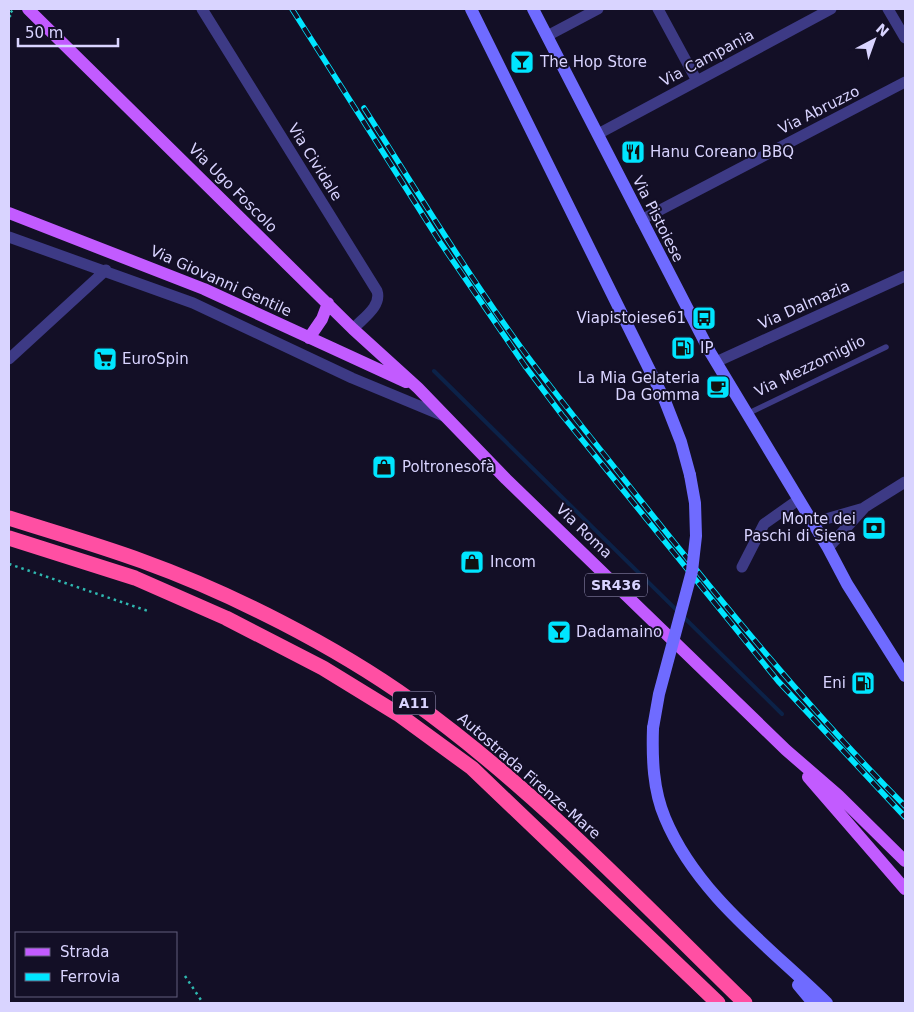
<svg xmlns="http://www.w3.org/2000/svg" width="914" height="1012" font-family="'DejaVu Sans',sans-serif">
	<rect width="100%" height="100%" fill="#130f26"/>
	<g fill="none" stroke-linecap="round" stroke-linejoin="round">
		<path stroke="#0c2248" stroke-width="4" d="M 434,371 L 782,714"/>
		<path stroke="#2fb8b0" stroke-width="2.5" stroke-dasharray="2.5 4" stroke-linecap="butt" d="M 9,17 L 13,13 L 9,9
			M 9,564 L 148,611
			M 185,976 L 203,1003"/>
		<path stroke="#3d3a85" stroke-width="5.5" d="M 747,414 L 886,347"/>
		<path stroke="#3d3a85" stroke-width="11" d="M 202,9 L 377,291 C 382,306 363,318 353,329
			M 658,9 L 697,81
			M 888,9 L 905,38
			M 547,36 L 598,9
			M 598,134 L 831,9
			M 641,220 L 905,82
			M 9,237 L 193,303 L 352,378 L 446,417
			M 9,359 L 106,270
			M 716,362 L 905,276
			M 812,523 L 864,508
			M 828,548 L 865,507 L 905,482
			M 742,567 L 764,524 L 798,500"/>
		<path stroke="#6f6bff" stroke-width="12" d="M 471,9 L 665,401 L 681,442 L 690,475
			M 533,9 L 710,352 L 828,548 L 847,584 L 905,676
			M 653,728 C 652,758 653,790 665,818 C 697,895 770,947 827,1003
			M 798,985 L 813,1003"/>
		<path stroke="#c25bff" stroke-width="12" d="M 28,9 L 353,329 L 418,388 L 506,479 L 786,750 L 838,795 L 905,861
			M 9,213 L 204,289 L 406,382
			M 309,338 L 322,319 L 328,303
			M 808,777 L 905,889"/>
		<path stroke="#ff4fa3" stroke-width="15" d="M 9,518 C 53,532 98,545 142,561 C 231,593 335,646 412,701 C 535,789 638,899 745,1003
			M 9,538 L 135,578 L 226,618 L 323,668 L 398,714 L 472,768 L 718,1003"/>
		<g stroke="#00e5ff" stroke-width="5.5">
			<path id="rail" d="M 292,9 L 440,242 L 525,366 L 562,415 L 778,681 L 905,817
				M 364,108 C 415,188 464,269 520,346 C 558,398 598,446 638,497 C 723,604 809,709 905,806"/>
		</g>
		<use href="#rail" stroke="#130f26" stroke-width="4" stroke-dasharray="11" stroke-linecap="butt"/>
		<path stroke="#6f6bff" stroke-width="12" d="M 653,728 L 659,694 L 692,571 L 696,536 L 695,503 L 690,475"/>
	</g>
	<defs>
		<g id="bar-square" transform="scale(1.25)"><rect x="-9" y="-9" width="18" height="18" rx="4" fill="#00e5ff" stroke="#130f26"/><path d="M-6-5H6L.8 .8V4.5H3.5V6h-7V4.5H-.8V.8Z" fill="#111"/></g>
		<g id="restaurant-square" transform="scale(1.25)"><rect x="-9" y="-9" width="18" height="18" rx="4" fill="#00e5ff" stroke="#130f26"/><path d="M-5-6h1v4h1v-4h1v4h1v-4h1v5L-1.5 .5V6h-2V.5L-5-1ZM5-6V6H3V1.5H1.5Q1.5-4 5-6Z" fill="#111"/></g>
		<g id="bus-square" transform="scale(1.25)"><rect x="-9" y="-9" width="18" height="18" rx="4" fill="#00e5ff" stroke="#130f26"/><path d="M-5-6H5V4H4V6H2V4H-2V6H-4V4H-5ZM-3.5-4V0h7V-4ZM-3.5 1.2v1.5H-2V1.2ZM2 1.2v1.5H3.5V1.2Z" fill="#111"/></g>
		<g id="fuel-square" transform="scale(1.25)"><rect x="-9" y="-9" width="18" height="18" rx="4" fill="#00e5ff" stroke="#130f26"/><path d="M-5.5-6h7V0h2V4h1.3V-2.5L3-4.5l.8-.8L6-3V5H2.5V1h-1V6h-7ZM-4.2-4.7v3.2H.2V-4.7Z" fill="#111"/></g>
		<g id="supermarket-square" transform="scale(1.25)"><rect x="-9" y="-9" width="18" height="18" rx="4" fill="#00e5ff" stroke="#130f26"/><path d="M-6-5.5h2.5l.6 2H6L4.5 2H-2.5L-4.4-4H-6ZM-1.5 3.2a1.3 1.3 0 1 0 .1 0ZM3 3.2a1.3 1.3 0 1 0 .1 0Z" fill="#111"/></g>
		<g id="cafe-square" transform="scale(1.25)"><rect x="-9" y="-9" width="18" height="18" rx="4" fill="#00e5ff" stroke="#130f26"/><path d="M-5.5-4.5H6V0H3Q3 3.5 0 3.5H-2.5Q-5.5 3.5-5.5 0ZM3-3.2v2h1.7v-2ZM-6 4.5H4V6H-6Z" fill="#111"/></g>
		<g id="shop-square" transform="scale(1.25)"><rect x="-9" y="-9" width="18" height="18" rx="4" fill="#00e5ff" stroke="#130f26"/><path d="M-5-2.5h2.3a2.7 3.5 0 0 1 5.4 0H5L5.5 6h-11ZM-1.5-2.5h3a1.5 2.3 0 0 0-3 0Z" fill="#111"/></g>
		<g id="bank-square" transform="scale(1.25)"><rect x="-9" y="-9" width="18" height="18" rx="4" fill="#00e5ff" stroke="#130f26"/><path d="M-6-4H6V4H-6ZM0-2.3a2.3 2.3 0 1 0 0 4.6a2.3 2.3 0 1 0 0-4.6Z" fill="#111"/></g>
	</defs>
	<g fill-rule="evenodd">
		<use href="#bar-square" x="522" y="62"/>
		<use href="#restaurant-square" x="633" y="152"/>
		<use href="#bus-square" x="704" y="318"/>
		<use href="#fuel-square" x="683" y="348"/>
		<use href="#supermarket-square" x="105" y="359"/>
		<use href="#cafe-square" x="718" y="387"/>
		<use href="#shop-square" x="384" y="467"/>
		<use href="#bank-square" x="874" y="528"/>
		<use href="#shop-square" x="472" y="562"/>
		<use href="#bar-square" x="559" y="632"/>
		<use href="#fuel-square" x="863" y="683"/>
	</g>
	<g text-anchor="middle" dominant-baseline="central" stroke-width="4" stroke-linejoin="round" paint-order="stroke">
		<g fill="#130f26" stroke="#9e99be" stroke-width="1">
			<rect x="585" y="573.5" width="62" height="23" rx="4"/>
			<rect x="393" y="691.5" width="42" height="23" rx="4"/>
		</g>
		<g font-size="14" font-weight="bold" fill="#d9d4ff">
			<text x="616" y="585">SR436</text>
			<text x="414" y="703">A11</text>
		</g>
		<g font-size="15" fill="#d9d4ff" stroke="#130f26">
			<text transform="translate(707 58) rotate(-28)">Via Campania</text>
			<text transform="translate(819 110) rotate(-27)">Via Abruzzo</text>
			<text transform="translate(315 162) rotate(58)">Via Cividale</text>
			<text transform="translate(233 188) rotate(45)">Via Ugo Foscolo</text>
			<text transform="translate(658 219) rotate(63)">Via Pistoiese</text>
			<text transform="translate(221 281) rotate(24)">Via Giovanni Gentile</text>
			<text transform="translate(804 305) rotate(-24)">Via Dalmazia</text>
			<text transform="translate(810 366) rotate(-26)">Via Mezzomiglio</text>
			<text transform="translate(584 531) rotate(44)">Via Roma</text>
			<text transform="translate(529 776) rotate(41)">Autostrada Firenze-Mare</text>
		</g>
		<g font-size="15" fill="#d9d4ff" stroke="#130f26" text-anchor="start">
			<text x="540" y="62">The Hop Store</text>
			<text x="650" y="152">Hanu Coreano BBQ</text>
			<text x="686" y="318" text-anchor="end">Viapistoiese61</text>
			<text x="700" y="348">IP</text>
			<text x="122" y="359">EuroSpin</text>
			<text x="700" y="378" text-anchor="end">La Mia Gelateria<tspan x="700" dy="17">Da Gomma</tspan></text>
			<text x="402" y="467">Poltronesofà</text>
			<text x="856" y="519" text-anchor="end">Monte dei<tspan x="856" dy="17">Paschi di Siena</tspan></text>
			<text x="490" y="562">Incom</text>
			<text x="576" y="632">Dadamaino</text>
			<text x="846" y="683" text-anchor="end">Eni</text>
		</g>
	</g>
	<rect width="914" height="1012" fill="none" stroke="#d9d4ff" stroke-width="20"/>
	<rect x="15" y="932" width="162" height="65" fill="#130f26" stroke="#625e7d"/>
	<rect x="25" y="948" width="25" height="8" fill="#c25bff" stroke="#625e7d"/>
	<text x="60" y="957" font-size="15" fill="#d9d4ff">Strada</text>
	<rect x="25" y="973" width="25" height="8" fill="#00e5ff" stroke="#625e7d"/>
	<text x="60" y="982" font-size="15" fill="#d9d4ff">Ferrovia</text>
	<g transform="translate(874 40) rotate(41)" stroke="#130f26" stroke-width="4" paint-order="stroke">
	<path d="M0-4L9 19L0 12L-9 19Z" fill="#d9d4ff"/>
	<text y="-8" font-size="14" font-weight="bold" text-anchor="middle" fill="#d9d4ff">N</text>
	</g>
	<path d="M18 38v8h100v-8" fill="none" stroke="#d9d4ff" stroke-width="2.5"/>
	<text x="25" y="38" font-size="15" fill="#d9d4ff" stroke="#130f26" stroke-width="4" paint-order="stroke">50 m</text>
</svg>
